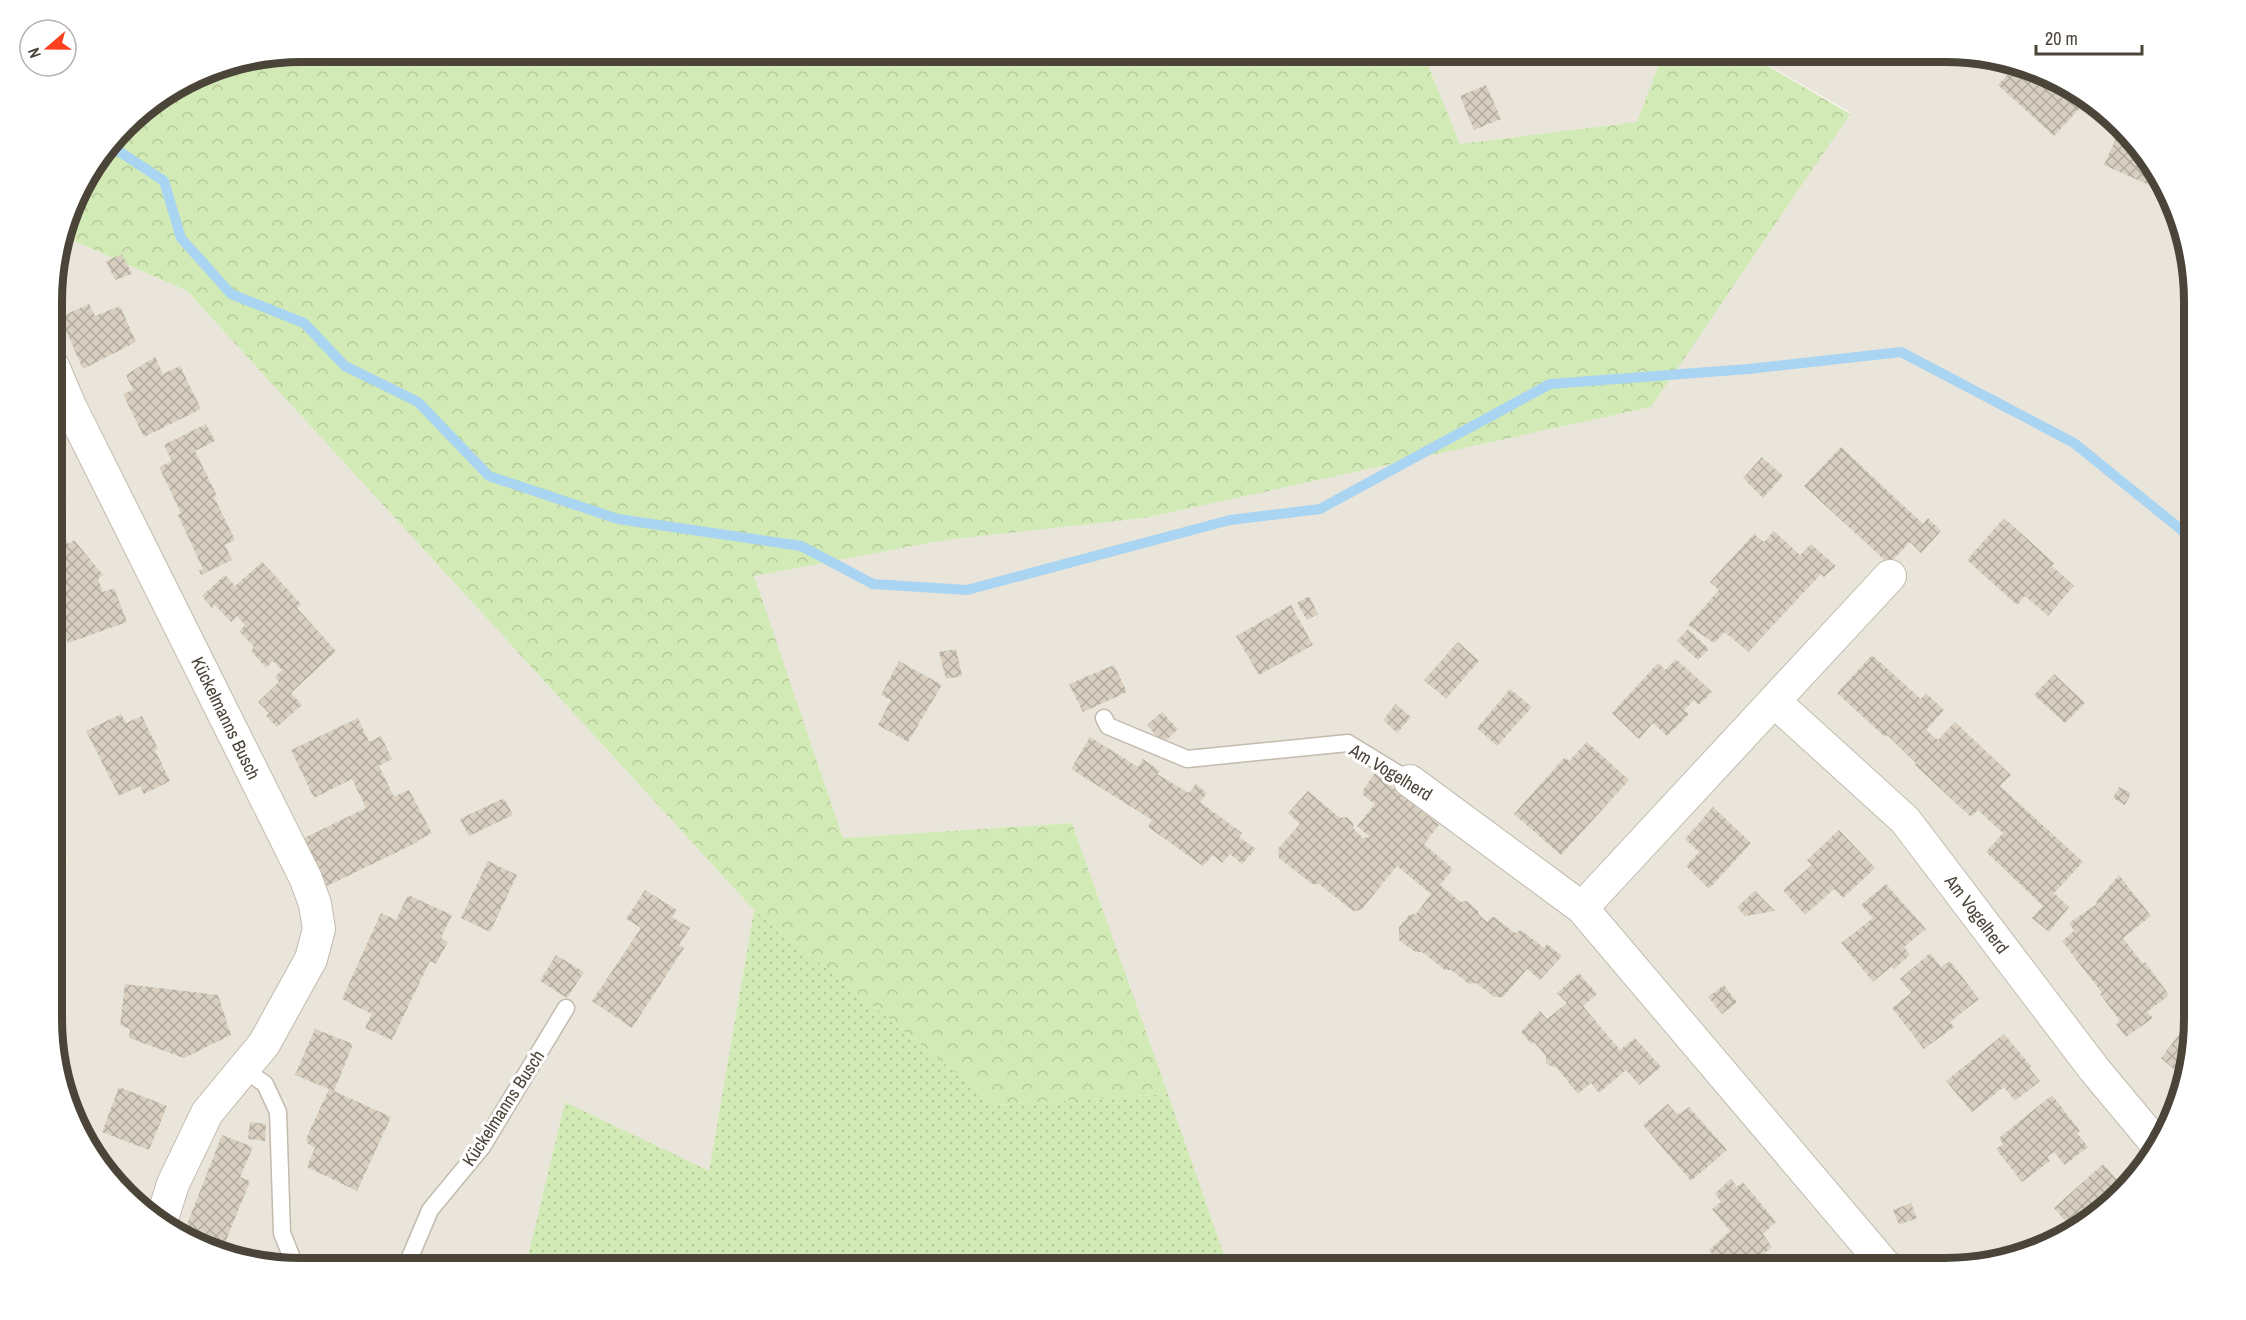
<svg xmlns="http://www.w3.org/2000/svg" width="2246" height="1320" font-family="'Archivo Narrow',sans-serif">
	<defs>
		<pattern id="grass-dots" width="8" height="8" patternUnits="userSpaceOnUse" patternTransform="scale(1.5)"><rect width="8" height="8" fill="#d2eab5"/><path d="M2 2h.1M6 6h.1" fill="none" stroke="#b6ca9c" stroke-width="1.8" stroke-linecap="round"/></pattern>
		<pattern id="forest-crowns" width="20" height="18" patternUnits="userSpaceOnUse" patternTransform="scale(1.5)"><rect width="20" height="18" fill="#d2eab5"/><path d="M2 6a3 3 0 1 1 6 0M12 15a3 3 0 1 1 6 0" fill="none" stroke="#b6ca9c"/></pattern>
		<pattern id="building-cross-hatch" width="8" height="8" patternUnits="userSpaceOnUse" patternTransform="scale(1.5)"><rect width="8" height="8" fill="#d8cfc1"/><path d="M0 0l8 8M0 8l8-8" fill="none" stroke="#b1aa9e"/></pattern>
	</defs>
	<rect width="100%" height="100%" fill="#f6f3ec"/>
	<path fill="#eae5da" d="M 1422,51 L 1664,51 L 1637,122 L 1460,144 Z
		M 1744,51 L 1945,51 L 2010,60 L 2070,85 L 2122,124 L 2161,176 L 2194,284 L 2194,1035 L 2161,1144 L 2122,1196 L 2070,1235 L 1961,1268 L 1229,1269 L 1072,823 L 843,838 L 753,576 L 945,540 L 1145,518 L 1650,407 L 1850,112 Z
		M 63,236 L 187,291 L 754,910 L 709,1172 L 565,1103 L 525,1269 L 301,1269 L 236,1260 L 176,1235 L 93,1158 L 53,1051 L 53,897 L 68,862 L 53,803 L 53,269 Z"/>
	<path fill="#f7ead8" d="M 53,803 L 68,862 L 53,897 Z"/>
	<path fill="url(#grass-dots)" d="M 754,910 L 996,1105 L 1168,1094 L 1229,1269 L 525,1269 L 565,1102 L 709,1171 Z"/>
	<path fill="url(#forest-crowns)" d="M 301,51 L 1422,51 L 1460,144 L 1637,122 L 1664,51 L 1742,51 L 1850,114 L 1651,407 L 1145,518 L 945,540 L 754,576 L 843,838 L 1072,823 L 1168,1094 L 996,1105 L 754,910 L 187,291 L 63,236 L 77,190 L 136,113 L 206,70 Z"/>
	<g fill="none" stroke-linecap="round" stroke-linejoin="round">
		<path stroke="#a9d4f2" stroke-width="10" d="M 111,146 L 164,181 L 181,238 L 231,294 L 304,323 L 345,366 L 418,402 L 489,476 L 618,519 L 801,546 L 873,584 L 967,590 L 1230,520 L 1320,509 L 1550,384 L 1748,369 L 1901,352 L 2074,443 L 2194,540"/>
	</g>
	<path fill="url(#building-cross-hatch)" d="M 2018,63 L 2055,78 L 2083,105 L 2054,136 L 1998,85 Z
		M 1486,85 L 1501,119 L 1474,130 L 1460,96 Z
		M 2122,125 L 2161,176 L 2167,193 L 2104,165 Z
		M 122,254 L 132,274 L 115,280 L 106,261 Z
		M 89,304 L 95,316 L 120,306 L 136,342 L 83,369 L 60,317 Z
		M 155,357 L 163,374 L 180,366 L 201,409 L 144,437 L 123,394 L 133,390 L 126,375 Z
		M 206,424 L 215,441 L 195,451 L 217,496 L 214,497 L 235,540 L 225,545 L 232,560 L 201,575 L 199,570 L 203,569 L 178,515 L 181,513 L 159,467 L 172,461 L 164,445 Z
		M 1841,447 L 1923,524 L 1928,518 L 1941,531 L 1921,553 L 1910,542 L 1889,564 L 1804,486 Z
		M 1762,457 L 1783,476 L 1763,498 L 1743,478 Z
		M 2004,518 L 2054,563 L 2052,566 L 2074,586 L 2048,616 L 2025,596 L 2017,605 L 1967,560 Z
		M 53,525 L 69,544 L 74,540 L 103,575 L 98,579 L 103,592 L 114,588 L 127,622 L 68,643 L 57,612 L 54,614 L 53,613 Z
		M 1774,531 L 1800,555 L 1811,544 L 1836,566 L 1824,577 L 1821,574 L 1748,652 L 1725,632 L 1714,643 L 1688,625 L 1719,590 L 1710,582 L 1754,534 L 1764,542 Z
		M 262,562 L 301,604 L 297,608 L 336,651 L 291,693 L 302,705 L 277,727 L 266,716 L 269,713 L 258,702 L 279,682 L 275,677 L 282,670 L 273,661 L 266,668 L 251,651 L 254,647 L 239,631 L 245,625 L 237,616 L 231,622 L 215,605 L 212,608 L 202,596 L 225,575 L 235,586 Z
		M 1309,596 L 1318,614 L 1307,620 L 1297,603 Z
		M 1291,605 L 1313,645 L 1259,675 L 1236,636 Z
		M 1688,629 L 1709,649 L 1698,660 L 1677,641 Z
		M 1458,642 L 1479,661 L 1446,699 L 1424,680 Z
		M 956,649 L 962,676 L 946,679 L 939,652 Z
		M 1872,655 L 1921,699 L 1926,693 L 1944,710 L 1926,730 L 1938,740 L 1955,722 L 2011,775 L 2000,786 L 2083,862 L 2054,893 L 2069,907 L 2049,932 L 2032,918 L 2043,906 L 1986,852 L 2003,833 L 1978,810 L 1971,817 L 1915,765 L 1916,763 L 1887,735 L 1885,737 L 1837,693 Z
		M 1676,659 L 1712,692 L 1699,705 L 1694,700 L 1684,710 L 1689,714 L 1667,736 L 1653,723 L 1639,739 L 1612,713 L 1658,663 L 1665,670 Z
		M 899,661 L 942,685 L 908,742 L 878,725 L 891,700 L 881,695 Z
		M 1114,665 L 1127,692 L 1083,712 L 1069,684 Z
		M 2054,674 L 2085,703 L 2065,723 L 2034,695 Z
		M 1510,689 L 1532,707 L 1497,746 L 1477,728 Z
		M 1396,704 L 1411,717 L 1397,733 L 1383,720 Z
		M 1162,712 L 1178,729 L 1163,743 L 1147,725 Z
		M 121,714 L 126,723 L 142,716 L 158,749 L 155,750 L 170,781 L 144,794 L 140,786 L 119,796 L 86,731 Z
		M 358,718 L 369,742 L 381,736 L 392,759 L 379,766 L 393,795 L 395,796 L 409,790 L 432,833 L 417,841 L 418,842 L 327,886 L 304,838 L 366,808 L 352,779 L 314,798 L 291,750 Z
		M 1090,737 L 1138,767 L 1143,759 L 1160,771 L 1157,774 L 1189,793 L 1196,784 L 1207,793 L 1200,802 L 1242,833 L 1239,837 L 1256,849 L 1242,864 L 1230,854 L 1222,863 L 1213,855 L 1203,866 L 1148,827 L 1152,820 L 1071,769 Z
		M 1587,742 L 1629,780 L 1561,855 L 1514,814 L 1565,757 L 1569,761 Z
		M 1375,773 L 1439,825 L 1424,844 L 1453,869 L 1440,885 L 1461,902 L 1467,901 L 1478,911 L 1479,915 L 1487,922 L 1490,918 L 1494,917 L 1515,933 L 1521,930 L 1544,948 L 1547,944 L 1562,956 L 1540,980 L 1527,969 L 1503,997 L 1494,997 L 1476,983 L 1469,984 L 1451,970 L 1445,970 L 1422,952 L 1415,952 L 1399,940 L 1399,927 L 1409,915 L 1416,914 L 1431,894 L 1397,866 L 1361,910 L 1353,911 L 1319,884 L 1312,884 L 1279,858 L 1278,849 L 1300,824 L 1288,813 L 1308,791 L 1340,818 L 1347,817 L 1353,823 L 1354,829 L 1363,838 L 1370,837 L 1357,826 L 1375,804 L 1363,795 L 1363,790 Z
		M 2119,787 L 2131,793 L 2125,805 L 2113,798 Z
		M 504,798 L 513,815 L 469,836 L 460,819 Z
		M 1713,807 L 1751,843 L 1709,889 L 1686,866 L 1699,852 L 1685,839 Z
		M 1839,830 L 1875,868 L 1843,898 L 1834,889 L 1805,915 L 1783,890 L 1812,865 L 1807,860 Z
		M 488,861 L 517,875 L 490,932 L 461,918 Z
		M 2119,875 L 2151,916 L 2123,938 L 2143,964 L 2145,962 L 2169,995 L 2147,1012 L 2153,1018 L 2126,1037 L 2116,1024 L 2120,1021 L 2100,994 L 2102,993 L 2062,941 L 2074,931 L 2069,923 L 2097,904 L 2096,902 Z
		M 1886,884 L 1926,929 L 1904,947 L 1910,955 L 1894,969 L 1892,966 L 1873,982 L 1841,943 L 1873,918 L 1861,905 Z
		M 645,890 L 677,910 L 672,917 L 690,928 L 679,945 L 684,948 L 632,1028 L 592,1001 L 641,928 L 626,919 Z
		M 1755,891 L 1775,911 L 1745,916 L 1737,907 Z
		M 408,895 L 452,915 L 441,938 L 448,942 L 436,964 L 430,961 L 392,1040 L 365,1028 L 372,1014 L 342,999 L 381,913 L 396,920 Z
		M 1930,953 L 1941,967 L 1950,961 L 1979,999 L 1950,1022 L 1954,1027 L 1924,1049 L 1892,1008 L 1911,993 L 1900,979 Z
		M 556,955 L 584,972 L 567,998 L 540,981 Z
		M 1579,973 L 1597,994 L 1583,1006 L 1620,1050 L 1635,1038 L 1661,1067 L 1639,1085 L 1626,1070 L 1599,1093 L 1591,1083 L 1578,1094 L 1557,1068 L 1546,1064 L 1546,1056 L 1534,1042 L 1531,1044 L 1521,1032 L 1540,1011 L 1547,1019 L 1567,1003 L 1557,993 Z
		M 125,984 L 218,995 L 231,1035 L 184,1058 L 129,1038 L 130,1029 L 120,1025 Z
		M 1724,985 L 1737,1002 L 1722,1014 L 1708,997 Z
		M 2194,1015 L 2194,1035 L 2182,1076 L 2161,1058 Z
		M 315,1029 L 353,1044 L 334,1091 L 391,1117 L 357,1191 L 307,1167 L 315,1148 L 308,1144 L 306,1139 L 329,1089 L 295,1075 Z
		M 2004,1034 L 2031,1066 L 2029,1068 L 2040,1081 L 2015,1101 L 2004,1087 L 1972,1112 L 1946,1081 Z
		M 119,1087 L 167,1106 L 149,1150 L 102,1132 Z
		M 2052,1095 L 2080,1131 L 2077,1133 L 2088,1147 L 2065,1165 L 2054,1152 L 2047,1157 L 2050,1161 L 2022,1182 L 1996,1149 L 2003,1144 L 1999,1138 Z
		M 1668,1104 L 1678,1115 L 1689,1107 L 1727,1150 L 1691,1181 L 1643,1125 Z
		M 250,1122 L 266,1124 L 265,1141 L 248,1139 Z
		M 222,1135 L 253,1147 L 240,1177 L 250,1181 L 225,1243 L 224,1255 L 185,1239 L 186,1227 Z
		M 2103,1164 L 2126,1190 L 2122,1196 L 2075,1232 L 2054,1208 Z
		M 1731,1179 L 1737,1187 L 1743,1182 L 1776,1222 L 1763,1234 L 1772,1247 L 1756,1260 L 1764,1269 L 1724,1269 L 1709,1250 L 1730,1231 L 1712,1209 L 1721,1202 L 1715,1193 Z
		M 1911,1203 L 1917,1218 L 1899,1225 L 1893,1210 Z"/>
	<g fill="none" stroke-linecap="round" stroke-linejoin="round">
		<g stroke="#c2bbae" stroke-width="19">
			<path id="service" d="M 1104,718 L 1108,726 L 1187,759 L 1348,743 L 1410,781
				M 245,1070 L 265,1084 L 278,1112 L 282,1233 L 296,1268
				M 405,1269 L 430,1210 L 482,1147 L 566,1008"/>
		</g>
		<g stroke="#c2bbae" stroke-width="34">
			<path id="minor" d="M 53,366 L 70,406 L 306,879 L 315,904 L 319,929 L 311,959 L 264,1044 L 207,1113 L 173,1184 L 161,1222
				M 1774,701 L 1905,820 L 2094,1069 L 2159,1147
				M 1410,781 L 1582,908 L 1888,1269
				M 1582,908 L 1890,576"/>
		</g>
		<use href="#service" stroke="#fff" stroke-width="16"/>
		<use href="#minor" stroke="#fff" stroke-width="32"/>
	</g>
	<g text-anchor="middle" dominant-baseline="central" stroke-width="6" stroke-linejoin="round" paint-order="stroke">
		<g font-size="18" fill="#4b4439" stroke="#fff">
			<text transform="translate(226 718) rotate(64)">Kückelmanns Busch</text>
			<text transform="translate(1391 772) rotate(31)">Am Vogelherd</text>
			<text transform="translate(1977 914) rotate(53)">Am Vogelherd</text>
			<text transform="translate(503 1108) rotate(-57)">Kückelmanns Busch</text>
		</g>
	</g>
	<path d="M0 0H2246V1320H0ZM301 62H1945A239 239 0 0 1 2184 301V1019A239 239 0 0 1 1945 1258H301A239 239 0 0 1 62 1019V301A239 239 0 0 1 301 62Z" fill="#fff" fill-rule="evenodd"/>
	<path fill="none" stroke="#4b4439" stroke-width="8" d="M301 62H1945A239 239 0 0 1 2184 301V1019A239 239 0 0 1 1945 1258H301A239 239 0 0 1 62 1019V301A239 239 0 0 1 301 62Z"/>
	<g transform="translate(48 48) rotate(250)"><circle r="28" fill="#ffffff" stroke="#b7b4b0" stroke-width="1.5"/>
	<path d="M0-4.5L10 22L0 15L-10 22Z" fill="#fc3f1d"/>
	<text y="-9" font-size="16" font-weight="bold" text-anchor="middle" fill="#4b4439">N</text>
	</g>
	<path d="M2036 45v9h106v-9" fill="none" stroke="#4b4439" stroke-width="3"/>
	<text x="2045" y="45" font-size="18" fill="#4b4439" stroke="#ffffff" stroke-width="4.5" paint-order="stroke">20 m</text>
</svg>
